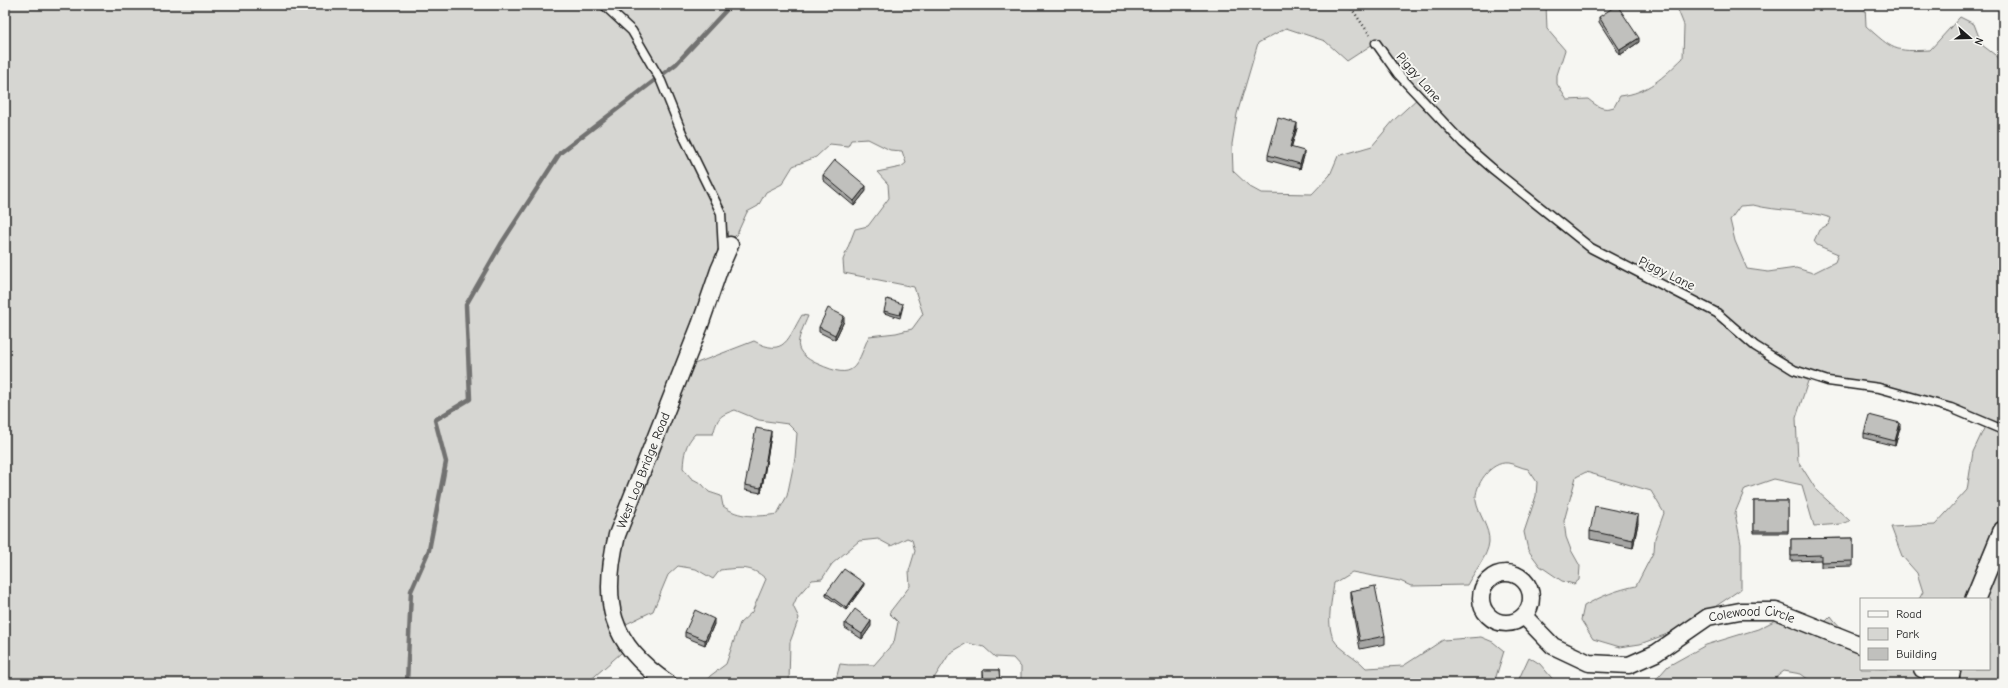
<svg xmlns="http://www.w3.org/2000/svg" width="2008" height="688" font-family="'Comic Neue',sans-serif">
	<rect width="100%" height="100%" fill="#f6f6f2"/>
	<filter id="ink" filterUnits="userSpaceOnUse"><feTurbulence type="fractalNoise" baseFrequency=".025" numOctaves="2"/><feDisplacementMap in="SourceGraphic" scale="8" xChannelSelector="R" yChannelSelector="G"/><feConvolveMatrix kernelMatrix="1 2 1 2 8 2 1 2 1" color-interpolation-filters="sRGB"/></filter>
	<g filter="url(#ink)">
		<path fill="#d6d6d2" stroke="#797977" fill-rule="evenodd" d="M 5,5 L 1546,5 L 1547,29 L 1565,50 L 1557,75 L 1557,84 L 1567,100 L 1588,99 C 1597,106 1602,111 1614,107 L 1620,96 C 1648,93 1663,77 1683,58 L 1684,25 L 1676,5 L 1865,5 L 1866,26 C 1893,50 1894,52 1930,50 L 1960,17 L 1974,24 L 1982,45 L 2003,61 L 2003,524 L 1989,559 L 2003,568 L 2003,683 L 1813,683 L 1801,674 L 1784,671 L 1769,683 L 1653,683 L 1668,666 L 1706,645 L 1758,629 L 1784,616 L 1819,623 L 1826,621 L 1831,616 C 1839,627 1847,635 1861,634 L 1861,669 L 1989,669 L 1989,599 L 1919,599 L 1923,592 L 1917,573 L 1902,556 L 1891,527 L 1935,525 L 1967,490 L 1973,452 L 1987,422 L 1953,407 L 1810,375 L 1796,418 L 1798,461 L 1817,491 L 1850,521 L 1842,524 L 1814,526 L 1802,485 L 1774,479 L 1745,489 L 1735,513 L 1741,544 L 1741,589 L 1684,628 L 1640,644 L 1620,647 L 1593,639 L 1581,620 L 1584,606 C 1601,596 1617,590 1636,586 L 1654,551 L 1655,538 L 1664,513 L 1651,491 L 1586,472 L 1576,477 L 1564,521 L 1566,537 L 1571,550 L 1580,566 L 1579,580 L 1574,584 L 1562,581 L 1540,566 L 1528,550 L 1524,532 L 1536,496 L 1537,482 L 1528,469 C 1521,468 1515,464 1508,463 C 1491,461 1474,485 1476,501 C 1478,514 1490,528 1489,542 C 1488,556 1474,572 1467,585 L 1411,586 L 1400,581 L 1352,572 L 1334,583 C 1332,602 1323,632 1339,646 C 1348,654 1358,659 1366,668 L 1403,666 L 1443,640 L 1481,637 L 1493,642 L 1504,651 L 1494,683 L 1021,683 L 1021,667 L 1013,658 L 995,657 L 984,647 L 967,643 L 950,653 L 931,683 L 835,683 L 840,664 C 851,666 862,664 874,665 L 894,642 L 898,622 L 889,613 L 910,586 L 909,571 L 915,551 L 912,540 L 907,538 L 891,546 L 878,539 L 859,541 L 832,564 L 822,579 L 812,580 L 797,597 L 793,606 L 799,618 L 790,642 L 789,683 L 705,683 L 710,676 L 726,664 L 740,623 L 752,612 L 766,579 C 751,565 739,568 720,570 L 713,579 L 696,569 L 678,566 L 668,575 L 653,611 L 620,627 L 629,646 L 587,683 L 5,683 ZM 1286,28 L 1325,41 L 1347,61 L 1376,42 L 1419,97 L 1394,120 L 1372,146 L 1338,156 L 1330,175 L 1312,194 L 1261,193 L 1250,187 L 1233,171 L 1232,144 L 1237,114 L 1258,43 ZM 868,139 L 890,150 L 902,151 L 906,163 L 901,167 L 877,172 L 888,184 L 889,198 L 868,226 L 855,229 L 843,260 L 844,273 L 914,287 L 923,314 L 912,329 L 896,333 L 869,336 C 855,368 856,381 818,364 C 811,361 802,356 799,348 C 796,340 805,324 808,316 L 802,315 C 788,338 785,358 754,341 L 689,366 L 722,266 L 734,237 L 737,234 L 747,212 L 758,206 L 766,192 L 782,184 L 793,166 L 816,157 L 830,144 L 848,146 L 851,140 ZM 1753,205 C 1779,212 1805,209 1831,218 L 1829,224 L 1819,230 L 1814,241 L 1817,245 L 1838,254 L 1835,262 L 1813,273 L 1796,268 L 1768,272 L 1747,269 L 1735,241 L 1730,220 L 1740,206 ZM 735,410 L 759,420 L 788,424 L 797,433 L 795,458 L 787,496 L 777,514 C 759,517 738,518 723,506 L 721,496 L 709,492 L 702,484 L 691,478 L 683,468 C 684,453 685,445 695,434 L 713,434 C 718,418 718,416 735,410 Z
			M 1529,657 L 1540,664 L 1556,683 L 1517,683 Z"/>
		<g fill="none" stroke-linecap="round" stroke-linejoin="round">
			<path stroke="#727271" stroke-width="4.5" d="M 407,683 L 411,591 L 429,550 L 446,462 L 435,420 L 470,399 L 466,305 L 501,244 L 560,153 L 676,64 L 731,5"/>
			<g stroke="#1c1c1c" stroke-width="11">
				<path id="service" d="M 604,5 L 632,31 L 661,81 L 682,133 L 721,213 L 723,251
					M 1376,43 L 1398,74 L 1463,143 L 1494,170 L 1591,248 L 1717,313 L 1755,346 L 1794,370 L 1828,381 L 1879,388 L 1951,408 L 2003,430"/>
			</g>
			<g stroke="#1c1c1c" stroke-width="19">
				<g id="minor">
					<circle cx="1506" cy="598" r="25"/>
					<path id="s1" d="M 1524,616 L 1553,646 L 1589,663 L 1629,665 L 1656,653 L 1708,617 L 1740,611 L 1776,611 L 1861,645"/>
					<path d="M 1922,669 L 1949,680"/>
					<path id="s2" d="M 668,683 C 609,644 601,601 617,535 L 700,325 L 719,270 L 730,245"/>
				</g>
			</g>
			<g stroke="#1c1c1c" stroke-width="22">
				<path id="tertiary" d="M 1975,599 L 2003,531
					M 1948,683 L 1951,669"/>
			</g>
			<path stroke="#1c1c1c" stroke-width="2.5" stroke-dasharray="1 3" stroke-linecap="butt" d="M 1349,5 L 1370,35"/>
			<use href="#service" stroke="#f6f6f2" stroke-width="8"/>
			<use href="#minor" stroke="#f6f6f2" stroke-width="16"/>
			<use href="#tertiary" stroke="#f6f6f2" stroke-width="19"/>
		</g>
		<path fill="#a5a5a3" stroke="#1c1c1c" d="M 1599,17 L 1639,42 L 1620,55 L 1599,22 Z
			M 1297,128 L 1291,148 L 1304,156 L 1300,169 L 1268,160 L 1268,155 Z
			M 823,175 L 866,191 L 854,206 L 823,180 Z
			M 903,306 L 900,318 L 884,313 L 884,311 Z
			M 844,321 L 835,340 L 819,332 L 819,327 Z
			M 1900,428 L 1895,446 L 1864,438 L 1864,433 Z
			M 771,436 L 761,493 L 745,490 L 745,485 Z
			M 1754,501 L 1788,501 L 1788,533 L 1754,533 Z
			M 1638,523 L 1633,548 L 1590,539 L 1590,531 Z
			M 1853,538 L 1853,566 L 1821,567 L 1821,560 L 1791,561 L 1791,539 Z
			M 864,585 L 846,610 L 826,596 L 826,593 Z
			M 1350,591 L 1385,636 L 1385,644 L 1360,649 L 1350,598 Z
			M 845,623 L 871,626 L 862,639 L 845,628 Z
			M 714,624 L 705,645 L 685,637 L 685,632 Z
			M 983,670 L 999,670 L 1000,683 L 983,683 Z"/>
		<path fill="#868684" stroke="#1c1c1c" d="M 1639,38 L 1639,42 L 1620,55 L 1620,50 Z
			M 1297,123 L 1297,128 L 1290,152 L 1290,147 Z
			M 1304,151 L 1304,156 L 1300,169 L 1300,164 Z
			M 866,186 L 866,191 L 854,206 L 854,201 Z
			M 844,316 L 844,321 L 835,340 L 835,335 Z
			M 1900,423 L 1900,428 L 1895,446 L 1895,441 Z
			M 771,431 L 771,436 L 761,493 L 761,488 Z
			M 1638,515 L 1638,523 L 1633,548 L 1633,540 Z
			M 864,583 L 864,585 L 846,610 L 846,608 Z
			M 714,619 L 714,624 L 705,645 L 705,640 Z
			M 871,621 L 871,626 L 862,639 L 862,634 Z"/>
		<path fill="#c0c0bd" stroke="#1c1c1c" d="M 1617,5 L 1639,38 L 1620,50 L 1599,17 Z
			M 1278,118 L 1297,123 L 1290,147 L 1304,151 L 1300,164 L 1268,155 Z
			M 835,160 L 866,186 L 854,201 L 823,175 Z
			M 887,299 L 903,304 L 900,315 L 884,311 Z
			M 828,308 L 844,316 L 835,335 L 819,327 Z
			M 1869,415 L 1900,423 L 1895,441 L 1864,433 Z
			M 756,428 L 771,431 L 761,488 L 745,485 Z
			M 1754,501 L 1788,501 L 1788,531 L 1754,531 Z
			M 1595,506 L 1638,515 L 1633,540 L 1590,531 Z
			M 1853,538 L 1853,561 L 1821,562 L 1821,555 L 1791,556 L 1791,539 Z
			M 844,569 L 864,583 L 846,608 L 826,593 Z
			M 1375,586 L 1385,636 L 1360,641 L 1350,591 Z
			M 855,609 L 871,621 L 862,634 L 845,623 Z
			M 695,610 L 714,619 L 705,640 L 685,632 Z
			M 983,670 L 999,670 L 1000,681 L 984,682 Z"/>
	</g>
	<g text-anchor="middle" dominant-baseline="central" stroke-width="4" stroke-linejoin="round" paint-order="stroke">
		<g font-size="13" fill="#1c1c1c" stroke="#f6f6f2">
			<text transform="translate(1419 77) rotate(49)">Piggy Lane</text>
			<text transform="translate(1667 273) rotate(26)">Piggy Lane</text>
			<text stroke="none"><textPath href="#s2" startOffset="240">West Log Bridge Road</textPath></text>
			<text stroke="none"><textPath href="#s1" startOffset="259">Colewood Circle</textPath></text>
		</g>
	</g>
	<rect width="2008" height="688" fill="none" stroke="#f6f6f2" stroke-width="20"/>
	<rect x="10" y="10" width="1988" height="668" fill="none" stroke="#1c1c1c" stroke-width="1.5" filter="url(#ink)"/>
	<rect x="1860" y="598" width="130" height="72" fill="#f6f6f2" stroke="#9f9f9c"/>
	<rect x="1868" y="611" width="20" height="6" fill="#f6f6f2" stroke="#9f9f9c"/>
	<text x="1896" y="618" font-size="12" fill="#1c1c1c">Road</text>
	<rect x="1868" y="628" width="20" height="12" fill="#d6d6d2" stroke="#9f9f9c"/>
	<text x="1896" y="638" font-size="12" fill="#1c1c1c">Park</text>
	<rect x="1868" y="648" width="20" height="12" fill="#c0c0bd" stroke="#9f9f9c"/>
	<text x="1896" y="658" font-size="12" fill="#1c1c1c">Building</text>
	<g transform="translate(1970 38) rotate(110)" stroke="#f6f6f2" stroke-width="3" paint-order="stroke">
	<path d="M0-3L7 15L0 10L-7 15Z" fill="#1c1c1c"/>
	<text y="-6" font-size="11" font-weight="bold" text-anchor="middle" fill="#1c1c1c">N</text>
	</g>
</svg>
